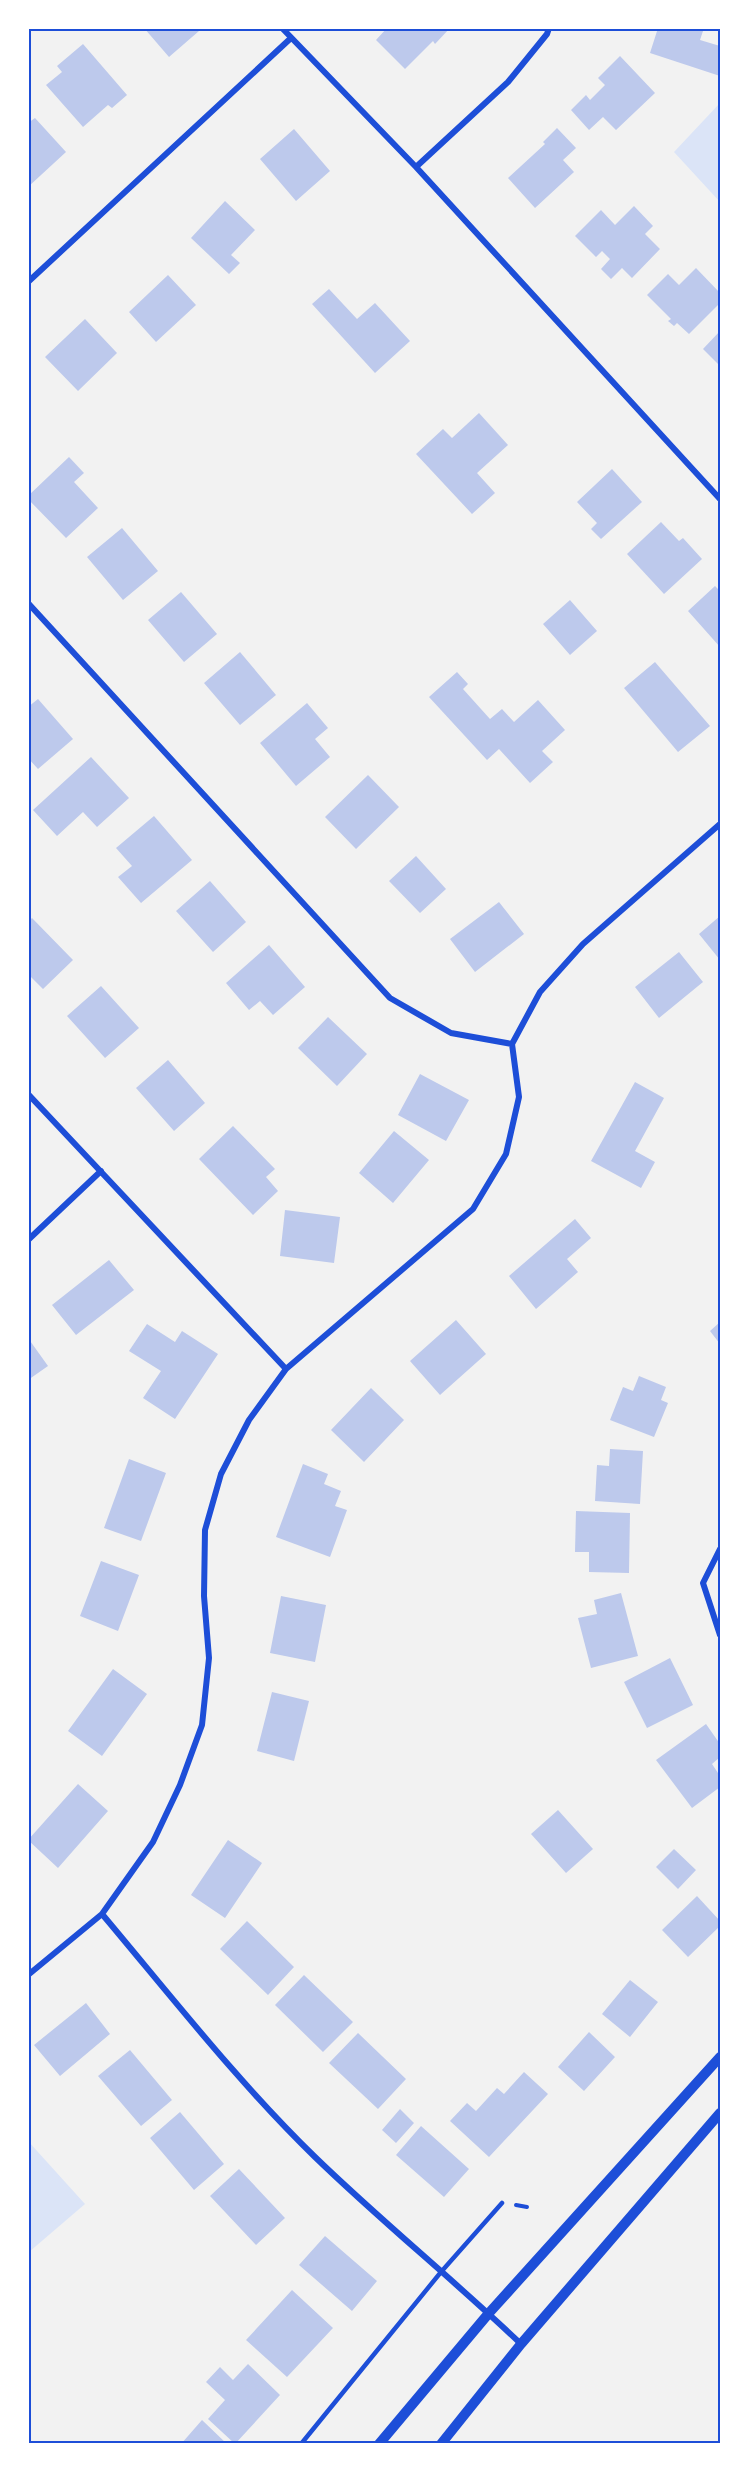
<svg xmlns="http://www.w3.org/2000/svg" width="749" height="2472" font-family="'Nunito Sans',sans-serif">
	<rect width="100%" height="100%" fill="#f2f2f2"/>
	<path fill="#dbe4f7" d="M 720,103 L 720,202 L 674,152 Z
		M 28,2141 L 85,2204 L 29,2252 L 28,2252 Z"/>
	<path fill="#bdc9ec" d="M 144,28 L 197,28 L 199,31 L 169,57 Z
		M 387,28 L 450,28 L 435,44 L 433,41 L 405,69 L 376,40 Z
		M 658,28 L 704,28 L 700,40 L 720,46 L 720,76 L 650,53 Z
		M 83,44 L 127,95 L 112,108 L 108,105 L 83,127 L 46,85 L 62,72 L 57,66 Z
		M 620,56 L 655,93 L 616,130 L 603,117 L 589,130 L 571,110 L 586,95 L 590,100 L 605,85 L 598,78 Z
		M 35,118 L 66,152 L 28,187 L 28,123 Z
		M 557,128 L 576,148 L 563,160 L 574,172 L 535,208 L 508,178 L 545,144 L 543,142 Z
		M 294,129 L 330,171 L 296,201 L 260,159 Z
		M 225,201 L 255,230 L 231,255 L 240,263 L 229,274 L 191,238 Z
		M 634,206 L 653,226 L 645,234 L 660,249 L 632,278 L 622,268 L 611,279 L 601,269 L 610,259 L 602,251 L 596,257 L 575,236 L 601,210 L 615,225 Z
		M 696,268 L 720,293 L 720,303 L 689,334 L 677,323 L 674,326 L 668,321 L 671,319 L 647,295 L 668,274 L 679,285 Z
		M 168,275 L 196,305 L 156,342 L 129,312 Z
		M 329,289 L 357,319 L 375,303 L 410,341 L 375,373 L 312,304 Z
		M 85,319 L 117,353 L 78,391 L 45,357 Z
		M 720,331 L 720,366 L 703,349 Z
		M 479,413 L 508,445 L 477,473 L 495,493 L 472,514 L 416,454 L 443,429 L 452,438 Z
		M 69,457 L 84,473 L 74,482 L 98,508 L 66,538 L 28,499 L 28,496 Z
		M 612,469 L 642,502 L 601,539 L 591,529 L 597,523 L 577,502 Z
		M 661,522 L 679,541 L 683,538 L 702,559 L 664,594 L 627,554 Z
		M 122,528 L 158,571 L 123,600 L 87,557 Z
		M 715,586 L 720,591 L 720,647 L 688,611 Z
		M 181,592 L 217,634 L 184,662 L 148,620 Z
		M 570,600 L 597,631 L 570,655 L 543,624 Z
		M 240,652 L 276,695 L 240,725 L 204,683 Z
		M 655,662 L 710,726 L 678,752 L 624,688 Z
		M 457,672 L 468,684 L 463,689 L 490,719 L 502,709 L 514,722 L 538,700 L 565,730 L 542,751 L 553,762 L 530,783 L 499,749 L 487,760 L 429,697 Z
		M 38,699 L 73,739 L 38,769 L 28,758 L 28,707 Z
		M 307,703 L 328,728 L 315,739 L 330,757 L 296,786 L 260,743 Z
		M 91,757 L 129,798 L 97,827 L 83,812 L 57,836 L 33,810 Z
		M 368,775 L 399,807 L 356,849 L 325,817 Z
		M 154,816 L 192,860 L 141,903 L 118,877 L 132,866 L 116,848 Z
		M 416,856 L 446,889 L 420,913 L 389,881 Z
		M 210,881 L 246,922 L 213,952 L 176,911 Z
		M 499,902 L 524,934 L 475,972 L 450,939 Z
		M 720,916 L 720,960 L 699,934 Z
		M 32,918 L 73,960 L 43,989 L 28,974 L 28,922 Z
		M 269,945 L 305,987 L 273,1015 L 260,1001 L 249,1010 L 226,983 Z
		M 679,952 L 703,982 L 659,1018 L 635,987 Z
		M 101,986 L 139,1028 L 105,1058 L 67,1016 Z
		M 328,1017 L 367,1054 L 337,1086 L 298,1048 Z
		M 168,1060 L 205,1103 L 174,1131 L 136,1088 Z
		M 420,1074 L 469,1100 L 446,1141 L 398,1115 Z
		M 635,1082 L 664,1098 L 635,1151 L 655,1162 L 641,1188 L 591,1161 Z
		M 233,1126 L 275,1169 L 266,1177 L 278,1191 L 253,1215 L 199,1159 Z
		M 394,1131 L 429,1160 L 393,1203 L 359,1173 Z
		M 285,1210 L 340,1217 L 334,1263 L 280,1256 Z
		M 575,1219 L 591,1238 L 567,1259 L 578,1272 L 536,1309 L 509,1276 Z
		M 109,1260 L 134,1290 L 76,1335 L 52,1305 Z
		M 456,1320 L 486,1354 L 440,1395 L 410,1361 Z
		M 720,1322 L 720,1344 L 710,1331 Z
		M 147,1324 L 175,1342 L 182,1331 L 218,1354 L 175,1419 L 143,1398 L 161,1371 L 129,1351 Z
		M 28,1338 L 48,1366 L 28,1380 Z
		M 639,1376 L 666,1387 L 661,1400 L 668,1403 L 654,1437 L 610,1420 L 623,1387 L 633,1391 Z
		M 371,1388 L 404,1420 L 364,1462 L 331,1430 Z
		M 610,1449 L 643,1451 L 640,1504 L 595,1501 L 597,1465 L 609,1466 Z
		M 129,1459 L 166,1473 L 141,1541 L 104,1528 Z
		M 303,1464 L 328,1474 L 324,1484 L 341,1491 L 335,1506 L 347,1510 L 330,1557 L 276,1537 Z
		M 576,1511 L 630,1513 L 629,1573 L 589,1572 L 589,1552 L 575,1552 Z
		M 101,1561 L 139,1575 L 118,1631 L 80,1616 Z
		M 621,1593 L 638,1656 L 591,1668 L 578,1618 L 597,1614 L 594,1600 Z
		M 281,1596 L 326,1605 L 315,1662 L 270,1653 Z
		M 670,1658 L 693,1705 L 647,1728 L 624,1682 Z
		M 113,1669 L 147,1694 L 102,1756 L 68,1731 Z
		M 272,1692 L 309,1701 L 294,1761 L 257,1751 Z
		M 706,1724 L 720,1744 L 720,1757 L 712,1764 L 720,1776 L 720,1787 L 692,1808 L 656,1760 Z
		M 78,1784 L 108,1811 L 58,1868 L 28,1840 Z
		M 558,1810 L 593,1849 L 566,1873 L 531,1834 Z
		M 228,1840 L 262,1863 L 225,1918 L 191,1895 Z
		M 674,1849 L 696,1870 L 678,1889 L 656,1867 Z
		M 697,1896 L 720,1921 L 720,1926 L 688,1957 L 662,1930 Z
		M 247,1921 L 294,1967 L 268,1995 L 220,1949 Z
		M 304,1975 L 353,2022 L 323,2052 L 275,2005 Z
		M 630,1980 L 658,2002 L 630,2037 L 602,2014 Z
		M 86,2003 L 110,2034 L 60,2076 L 34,2045 Z
		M 589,2032 L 615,2057 L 584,2091 L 558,2067 Z
		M 358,2033 L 406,2079 L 378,2109 L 329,2063 Z
		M 130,2050 L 172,2100 L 141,2126 L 98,2076 Z
		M 524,2072 L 548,2094 L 489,2157 L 450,2121 L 467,2103 L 476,2111 L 497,2088 L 504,2094 Z
		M 400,2109 L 414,2123 L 396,2143 L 382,2130 Z
		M 180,2112 L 224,2164 L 194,2190 L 150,2138 Z
		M 421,2126 L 469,2169 L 444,2197 L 396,2155 Z
		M 239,2169 L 285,2218 L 256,2245 L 210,2196 Z
		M 325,2236 L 377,2281 L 352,2311 L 299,2265 Z
		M 292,2290 L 333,2328 L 287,2377 L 246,2340 Z
		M 248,2364 L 280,2395 L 235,2444 L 208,2419 L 225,2400 L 206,2382 L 220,2367 L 233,2380 Z
		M 202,2420 L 227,2444 L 181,2444 Z"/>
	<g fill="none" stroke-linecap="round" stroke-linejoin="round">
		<path stroke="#1d4ed8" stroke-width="4" d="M 516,2205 L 527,2207"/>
		<path stroke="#1d4ed8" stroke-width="4.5" d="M 301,2444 L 441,2272 L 502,2203"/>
		<path stroke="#1d4ed8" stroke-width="6" d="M 282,28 L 416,167 L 720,499
			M 416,167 L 508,82 L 547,34 L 549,28
			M 28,282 L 291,38
			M 28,603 L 390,998 L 451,1033 L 512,1044
			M 28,1094 L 286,1369
			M 28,1240 L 101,1171
			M 720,1549 L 703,1583 L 720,1635
			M 102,1914 C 171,1996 238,2082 315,2157 C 382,2222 454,2280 521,2344
			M 28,1975 L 102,1914 L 153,1842 L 180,1785 L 202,1725 L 209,1658 L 204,1596 L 205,1530 L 221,1474 L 249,1420 L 286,1369 L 473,1209 L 506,1154 L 519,1097 L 512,1044 L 540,992 L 583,944 L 720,824"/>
		<path stroke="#1d4ed8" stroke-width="10" d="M 379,2444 L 489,2313 L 720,2057
			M 441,2444 L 521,2344 L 720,2113"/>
	</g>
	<rect width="749" height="2472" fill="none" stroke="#ffffff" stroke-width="60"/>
	<rect x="30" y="30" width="689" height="2412" fill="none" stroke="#1d4ed8" stroke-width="2"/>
</svg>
